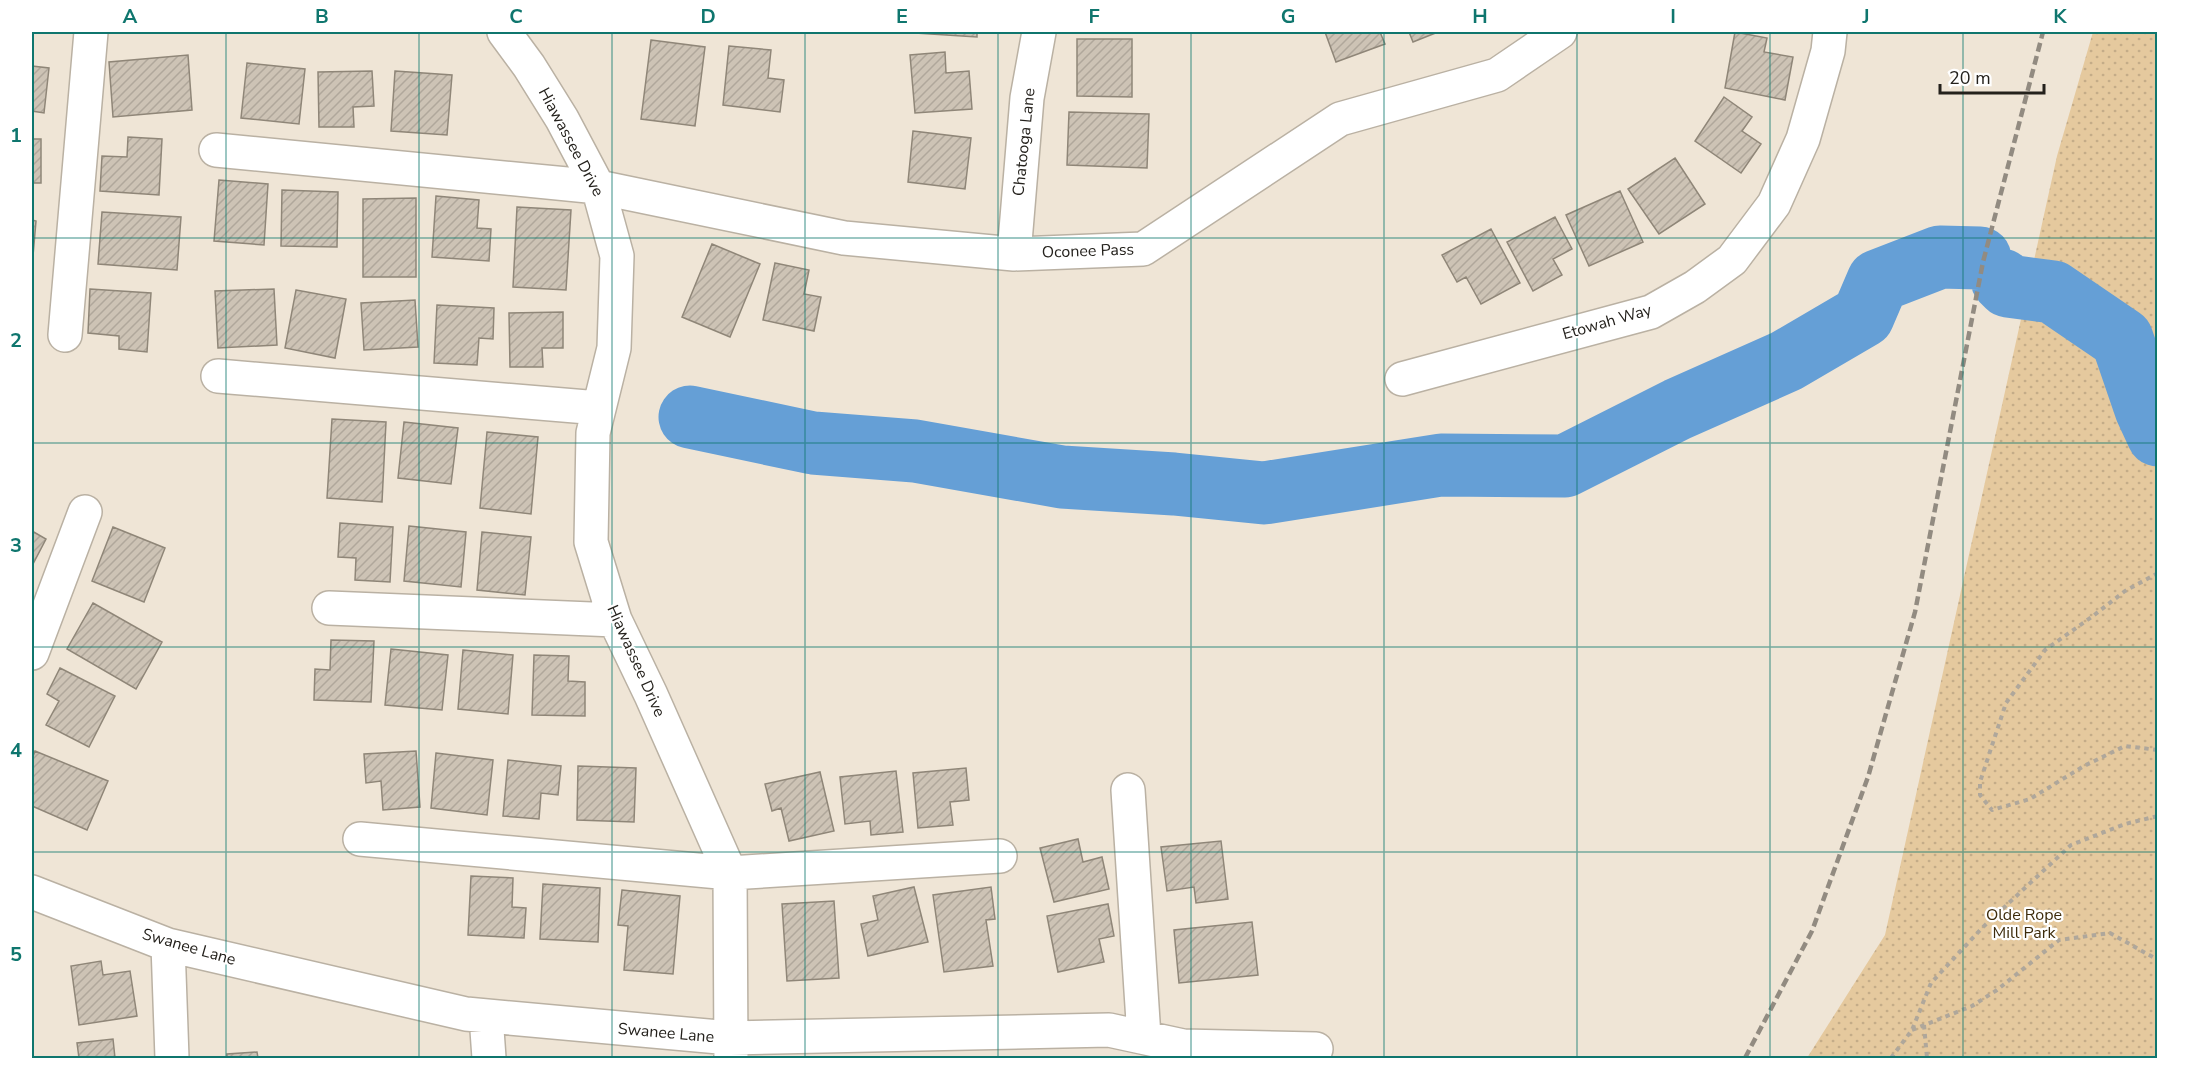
<svg xmlns="http://www.w3.org/2000/svg" width="2189" height="1090" font-family="'Nunito Sans',sans-serif">
	<defs>
		<pattern id="park-dots" width="8" height="8" patternUnits="userSpaceOnUse" patternTransform="scale(1.5)"><rect width="8" height="8" fill="#e5c99e"/><path d="M2 2h.1M6 6h.1" fill="none" stroke="#c4ac88" stroke-width="1.8" stroke-linecap="round"/></pattern>
		<pattern id="building-hatch" width="6" height="6" patternUnits="userSpaceOnUse" patternTransform="scale(1.5)"><rect width="6" height="6" fill="#cdc3b5"/><path d="M-1 1l2-2M0 6l6-6M5 7l2-2" fill="none" stroke="#b0a79b"/></pattern>
	</defs>
	<rect width="100%" height="100%" fill="#efe5d6"/>
	<path fill="url(#park-dots)" d="M 2093,32 L 2157,32 L 2157,1058 L 1807,1058 L 1885,935 L 2057,156 Z"/>
	<g fill="none" stroke-linecap="round" stroke-linejoin="round">
		<path stroke="#659fd6" stroke-width="63" d="M 2002,280 L 2008,286 L 2053,292 L 2122,339 L 2146,409 L 2158,435
			M 690,417 L 813,443 L 915,451 L 1062,477 L 1174,484 L 1264,493 L 1441,465 L 1565,466 L 1678,409 L 1786,361 L 1863,316 L 1878,281 L 1940,257 L 1980,258"/>
	</g>
	<path fill="url(#building-hatch)" stroke="#8f8678" stroke-width="1.5" d="M 899,32 L 977,32 L 977,37 Z
		M 1325,32 L 1380,32 L 1385,44 L 1336,62 Z
		M 1409,32 L 1438,32 L 1413,42 Z
		M 1735,32 L 1767,38 L 1764,52 L 1793,57 L 1785,100 L 1725,88 Z
		M 1077,39 L 1132,39 L 1132,97 L 1077,96 Z
		M 651,40 L 705,47 L 695,126 L 641,119 Z
		M 729,46 L 771,50 L 768,78 L 784,80 L 780,112 L 723,105 Z
		M 945,52 L 946,73 L 969,71 L 972,109 L 915,113 L 910,55 Z
		M 188,55 L 192,110 L 113,117 L 109,62 Z
		M 247,63 L 305,69 L 299,124 L 241,118 Z
		M 32,66 L 49,68 L 44,113 L 32,111 Z
		M 372,71 L 374,106 L 353,107 L 354,127 L 319,127 L 318,72 Z
		M 395,71 L 452,75 L 447,135 L 391,131 Z
		M 1724,97 L 1752,117 L 1742,131 L 1761,144 L 1741,173 L 1695,141 Z
		M 1069,112 L 1149,114 L 1147,168 L 1067,165 Z
		M 913,131 L 971,138 L 965,189 L 908,182 Z
		M 128,137 L 162,139 L 159,195 L 100,191 L 102,156 L 127,157 Z
		M 32,139 L 41,139 L 41,183 L 32,183 Z
		M 1675,158 L 1705,204 L 1659,234 L 1628,189 Z
		M 219,180 L 268,184 L 264,245 L 214,241 Z
		M 282,190 L 338,192 L 337,247 L 281,246 Z
		M 1620,191 L 1643,242 L 1589,266 L 1566,215 Z
		M 436,196 L 479,200 L 477,228 L 491,229 L 489,261 L 432,257 Z
		M 416,198 L 416,277 L 363,277 L 363,199 Z
		M 517,207 L 571,210 L 566,290 L 513,287 Z
		M 102,212 L 181,217 L 177,270 L 98,264 Z
		M 1555,217 L 1572,249 L 1553,259 L 1562,275 L 1533,291 L 1507,242 Z
		M 32,220 L 36,221 L 33,256 L 32,256 Z
		M 1491,229 L 1520,283 L 1481,304 L 1466,277 L 1457,282 L 1442,255 Z
		M 712,244 L 760,264 L 730,337 L 682,317 Z
		M 775,263 L 809,270 L 804,294 L 821,297 L 814,331 L 763,320 Z
		M 90,289 L 151,293 L 147,352 L 119,349 L 119,336 L 88,333 Z
		M 274,289 L 277,345 L 218,348 L 215,291 Z
		M 296,290 L 346,299 L 335,358 L 285,348 Z
		M 415,300 L 418,347 L 364,350 L 361,303 Z
		M 437,305 L 494,308 L 493,339 L 479,338 L 477,365 L 434,363 Z
		M 563,312 L 563,348 L 542,348 L 543,367 L 510,367 L 509,313 Z
		M 332,419 L 386,422 L 382,502 L 327,498 Z
		M 404,422 L 458,428 L 451,484 L 398,478 Z
		M 487,432 L 538,437 L 531,514 L 480,508 Z
		M 340,523 L 393,527 L 390,582 L 355,580 L 356,558 L 338,557 Z
		M 409,526 L 466,532 L 461,587 L 404,581 Z
		M 113,527 L 165,548 L 144,602 L 92,581 Z
		M 32,531 L 46,539 L 32,566 Z
		M 482,532 L 531,537 L 525,595 L 477,590 Z
		M 93,603 L 162,642 L 136,689 L 67,649 Z
		M 331,640 L 374,641 L 371,702 L 314,700 L 315,669 L 330,670 Z
		M 391,649 L 448,655 L 442,710 L 385,705 Z
		M 463,650 L 513,655 L 508,714 L 458,709 Z
		M 534,655 L 569,656 L 568,681 L 585,682 L 585,716 L 532,715 Z
		M 60,668 L 115,696 L 89,747 L 46,725 L 59,701 L 47,694 Z
		M 35,751 L 108,781 L 87,830 L 32,806 L 32,759 Z
		M 416,751 L 420,807 L 383,810 L 381,781 L 366,783 L 364,754 Z
		M 436,753 L 493,760 L 487,815 L 431,808 Z
		M 508,760 L 561,766 L 558,795 L 541,793 L 539,819 L 503,816 Z
		M 578,766 L 636,768 L 634,822 L 577,820 Z
		M 966,768 L 969,800 L 950,802 L 953,825 L 918,828 L 913,773 Z
		M 896,771 L 903,832 L 871,835 L 870,821 L 845,824 L 840,777 Z
		M 820,772 L 834,831 L 789,841 L 781,808 L 772,811 L 765,784 Z
		M 1078,839 L 1083,862 L 1102,857 L 1109,889 L 1054,902 L 1040,848 Z
		M 1221,841 L 1228,899 L 1196,903 L 1194,887 L 1167,891 L 1161,847 Z
		M 471,876 L 513,878 L 512,907 L 526,908 L 524,938 L 468,935 Z
		M 543,884 L 600,888 L 598,942 L 540,939 Z
		M 914,887 L 928,942 L 868,956 L 861,924 L 878,920 L 873,896 Z
		M 991,887 L 995,919 L 986,920 L 993,966 L 944,972 L 933,895 Z
		M 622,890 L 680,896 L 673,974 L 624,970 L 628,926 L 618,925 Z
		M 834,901 L 839,978 L 787,981 L 782,904 Z
		M 1108,904 L 1114,936 L 1099,939 L 1104,962 L 1058,972 L 1047,916 Z
		M 1252,922 L 1258,975 L 1179,983 L 1174,930 Z
		M 101,961 L 103,975 L 130,971 L 137,1016 L 79,1025 L 71,966 Z
		M 113,1039 L 115,1058 L 79,1058 L 77,1043 Z
		M 257,1052 L 258,1058 L 227,1058 L 227,1054 Z"/>
	<g fill="none" stroke-linecap="round" stroke-linejoin="round">
		<g stroke="#bab1a3" stroke-width="36">
			<path id="minor" d="M 504,32 L 529,66 L 562,119 L 598,187 L 617,256 L 614,348 L 593,433 L 591,542 L 615,620 L 651,695 L 730,873 L 731,1058
				M 216,150 L 598,187 L 844,238 L 1014,254 L 1143,249 L 1340,119 L 1497,75 L 1560,32
				M 1014,254 L 1027,98 L 1039,32
				M 65,335 L 91,32
				M 218,376 L 599,408
				M 1402,379 L 1651,312 L 1695,287 L 1732,260 L 1774,204 L 1803,139 L 1828,51 L 1830,32
				M 329,608 L 615,620
				M 32,653 L 85,512
				M 1128,790 L 1144,1037
				M 360,839 L 730,873 L 1000,856
				M 32,892 L 168,945 L 466,1014 L 730,1038 L 1109,1030 L 1183,1046 L 1316,1049
				M 168,945 L 172,1058
				M 486,1016 L 489,1058"/>
		</g>
		<path stroke="#afa79b" stroke-width="4" stroke-dasharray="4.5 4.5" stroke-linecap="butt" d="M 2158,573 L 2125,591 L 2093,616 L 2045,650 L 2006,703 L 1980,782 L 1980,795 L 1992,810 L 2030,799 L 2084,766 L 2125,746 L 2158,750
			M 1924,1025 L 1927,1058
			M 1912,1030 L 1972,1006 L 1997,990 L 2059,940 L 2110,933 L 2158,960
			M 1891,1058 L 1912,1030 L 1931,983 L 1982,928 L 2071,845 L 2125,824 L 2158,816"/>
		<use href="#minor" stroke="#fff" stroke-width="33"/>
		<path stroke="#928b81" stroke-width="4.5" stroke-dasharray="9 4.5" stroke-linecap="butt" d="M 1745,1058 L 1812,931 L 1868,777 L 1915,612 L 1983,262 L 2043,32"/>
	</g>
	<path fill="none" stroke="#0f766e" stroke-width="1.5" stroke-opacity="0.55" d="M 226,32 L 226,1058M 419,32 L 419,1058M 612,32 L 612,1058M 805,32 L 805,1058M 998,32 L 998,1058M 1191,32 L 1191,1058M 1384,32 L 1384,1058M 1577,32 L 1577,1058M 1770,32 L 1770,1058M 1963,32 L 1963,1058M 32,238 L 2158,238M 32,443 L 2158,443M 32,647 L 2158,647M 32,852 L 2158,852"/>
	<g text-anchor="middle" dominant-baseline="central" stroke-width="4.5" stroke-linejoin="round" paint-order="stroke">
		<g font-size="16" fill="#24211c" stroke="#fff">
			<text transform="translate(571 142) rotate(62)">Hiawassee Drive</text>
			<text transform="translate(1024 142) rotate(-84)">Chatooga Lane</text>
			<text transform="translate(1088 251) rotate(-2)">Oconee Pass</text>
			<text transform="translate(1607 322) rotate(-16)">Etowah Way</text>
			<text transform="translate(636 661) rotate(66)">Hiawassee Drive</text>
			<text transform="translate(189 947) rotate(16)">Swanee Lane</text>
			<text transform="translate(666 1033) rotate(5)">Swanee Lane</text>
		</g>
		<g font-size="16" fill="#3d2b0b" stroke="#fff">
			<text x="2024" y="915">Olde Rope<tspan x="2024" dy="18">Mill Park</tspan></text>
		</g>
	</g>
	<rect width="2189" height="1090" fill="none" stroke="#ffffff" stroke-width="66"/>
	<path d="M1940 84v9h104v-9" fill="none" stroke="#24211c" stroke-width="3"/>
	<text x="1949" y="84" font-size="18" fill="#24211c" stroke="#ffffff" stroke-width="4.5" paint-order="stroke">20 m</text>
	<rect x="33" y="33" width="2123" height="1024" fill="none" stroke="#0f766e" stroke-width="2"/>
	<g font-size="20" text-anchor="middle" font-weight="bold" fill="#0f766e">
		<text x="130" y="23">A</text>
		<text x="322" y="23">B</text>
		<text x="516" y="23">C</text>
		<text x="708" y="23">D</text>
		<text x="902" y="23">E</text>
		<text x="1094" y="23">F</text>
		<text x="1288" y="23">G</text>
		<text x="1480" y="23">H</text>
		<text x="1673" y="23">I</text>
		<text x="1866" y="23">J</text>
		<text x="2060" y="23">K</text>
		<text x="16" y="142">1</text>
		<text x="16" y="347">2</text>
		<text x="16" y="552">3</text>
		<text x="16" y="757">4</text>
		<text x="16" y="961">5</text>
	</g>
</svg>
